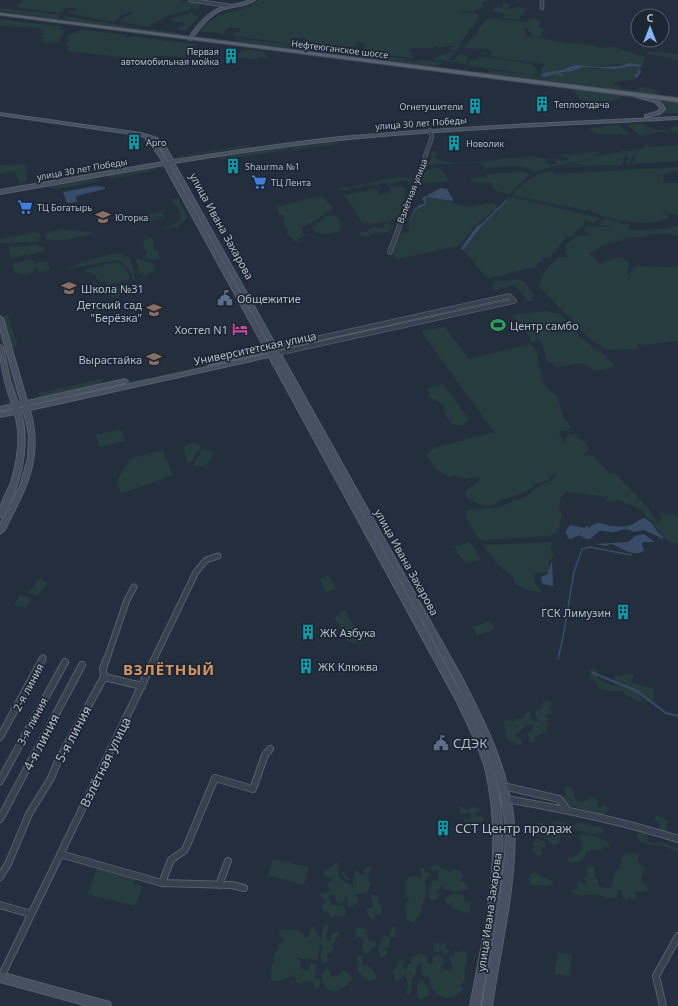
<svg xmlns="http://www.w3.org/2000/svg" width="678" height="1006" font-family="'Noto Sans',sans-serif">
	<rect width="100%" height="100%" fill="#242f3e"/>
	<path fill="#263c3f" d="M 24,0 L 177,0 L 202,4 L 198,4 L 200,7 L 196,9 L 191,8 L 190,10 L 167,16 L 147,27 L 120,21 L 126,16 L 133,14 L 132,12 L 121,15 L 116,21 L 107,21 L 69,13 L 76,10 L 77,8 L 64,8 L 63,13 L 60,13 L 16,7 Z
		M 259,0 L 488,0 L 482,3 L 484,5 L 484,7 L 476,9 L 475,12 L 465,11 L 458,13 L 477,13 L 479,16 L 473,28 L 470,28 L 468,33 L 460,43 L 462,44 L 457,50 L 448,49 L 455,46 C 450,45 443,48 438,48 L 437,46 L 434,48 L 410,48 L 409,52 L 414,54 L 412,55 L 414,57 L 411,58 L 361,52 L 360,51 L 406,56 L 361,50 L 367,44 L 361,42 L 355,42 L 358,45 L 353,46 L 356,50 L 354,51 L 298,44 L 298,42 L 305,40 L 306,38 L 303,36 L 301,36 L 303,38 C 298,39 293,35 291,42 L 293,44 L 232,36 L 236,32 L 240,32 L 240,28 L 228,28 L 223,32 L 230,35 C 223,36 219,33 213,32 C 209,31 205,33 200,31 C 220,7 239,15 259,0 Z
		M 502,3 L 512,4 L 508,7 L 511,9 L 518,7 L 526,9 L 523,15 L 519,16 L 521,20 L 503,18 L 505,14 L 495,12 L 493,10 L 495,8 L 503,7 Z
		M 0,8 L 61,15 L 58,19 L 0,11 Z
		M 191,12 L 199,17 L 187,30 L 177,30 L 180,27 L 179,25 L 184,26 L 185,23 L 171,21 L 171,19 Z
		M 65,16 L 144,29 L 174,32 L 176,34 L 60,19 Z
		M 534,17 L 540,23 L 538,27 L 544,29 L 541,37 L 532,36 L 528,29 L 525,28 L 526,36 L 567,43 L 594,45 L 601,48 L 613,47 L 643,56 L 645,58 L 642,65 C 623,62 603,67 583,67 C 600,73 625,63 640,67 L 638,70 L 639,72 L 634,75 L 637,79 L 616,82 L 613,85 L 633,91 L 642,87 L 657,90 L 656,93 L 661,95 L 490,73 L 488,70 L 537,76 L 542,72 L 540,69 L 545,64 L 495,58 L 495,56 L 481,54 L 481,52 L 484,51 L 488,55 L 491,55 L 491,51 L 487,49 L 462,48 L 465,46 L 475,34 L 478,34 L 477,31 L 488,18 L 525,22 Z
		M 0,19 L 64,27 L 57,29 L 65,31 L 58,42 L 46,43 L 38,38 L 43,39 L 42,37 L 40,36 L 44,34 L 40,28 L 0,26 Z
		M 78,29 L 126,35 L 125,37 L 127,38 L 129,36 L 195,44 L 184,57 L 159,56 L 155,61 L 67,51 L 69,46 L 67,43 L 69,40 L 67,39 L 70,34 L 78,32 Z
		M 232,38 L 287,44 L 293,47 L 296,46 L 400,58 L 413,62 L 422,60 L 444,63 L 434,66 L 238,41 Z
		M 246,49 L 265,52 L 263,53 L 265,55 L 271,57 L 259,57 L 256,59 L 240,58 L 238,57 L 239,54 L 237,56 L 237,53 L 240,53 Z
		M 649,51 L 678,54 L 678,60 L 669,60 L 673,58 L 646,54 Z
		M 453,52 L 454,54 L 448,60 L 452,61 L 460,54 L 467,56 L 468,59 L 465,64 L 456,63 L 459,61 L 453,62 L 433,60 L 443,54 Z
		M 477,56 L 533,64 L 539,73 L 532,75 L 467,65 L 469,61 L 479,59 Z
		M 572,89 L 619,95 L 621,97 C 613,103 588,104 580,99 C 577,96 575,92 572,89 Z
		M 657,100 L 678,103 L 678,113 L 661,113 L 665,108 Z
		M 643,123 L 646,125 L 644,126 L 655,128 L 651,129 L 653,130 L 666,130 L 673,132 L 670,128 L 678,126 L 678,133 L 661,132 L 640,136 L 627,125 Z
		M 618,125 L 631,135 L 598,134 L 593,133 L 589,128 Z
		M 333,141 L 338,144 L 293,150 L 291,147 Z
		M 646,144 L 649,147 L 678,145 L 678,149 L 676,149 L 678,150 L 678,161 L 633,164 L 631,164 L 635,160 L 632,156 L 632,159 L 629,164 L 626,163 L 629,158 L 628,157 L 624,158 L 622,165 L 580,166 L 583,164 L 561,167 L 601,157 L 554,166 L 536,172 L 523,167 L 513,166 L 487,168 L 479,163 L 437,164 L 428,166 L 426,165 L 431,159 L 432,151 L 434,151 L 436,154 L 435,158 C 456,168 490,160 511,158 C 519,157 523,158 530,157 L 529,156 L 548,159 L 545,163 L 546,164 L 558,164 L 556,163 L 557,162 L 554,160 L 557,159 L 564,162 L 565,160 L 570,158 L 558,157 L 563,157 L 562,154 C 566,153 567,155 571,155 C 581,154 589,151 600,152 L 595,156 L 621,152 L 619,149 C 627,154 638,149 646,147 L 644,145 Z
		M 247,145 L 249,147 L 180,157 L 179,156 Z
		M 282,147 L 287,148 L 289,150 L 225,159 L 217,158 Z
		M 26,164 L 26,181 L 19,182 L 15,171 L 0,174 L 0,165 Z
		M 678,167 L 678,170 L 663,175 L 664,183 L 678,183 L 678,214 L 673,215 L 661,209 L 669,216 L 668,218 C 650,228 611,220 591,212 L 590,209 L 586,211 L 512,195 C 526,181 535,171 555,172 L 554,174 Z
		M 156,168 L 156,170 L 111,179 L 108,176 Z
		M 437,168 L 442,170 L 448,180 L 447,181 L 428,183 L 419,180 L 422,173 L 427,170 Z
		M 522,172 L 530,174 L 510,194 L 495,191 L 490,182 L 476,183 L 470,178 L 487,177 L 487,174 Z
		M 398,177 L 412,178 L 411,183 L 403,180 L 389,185 L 386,182 L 381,183 L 378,185 L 364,185 L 361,188 L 351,187 L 348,190 L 334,190 Z
		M 92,179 L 100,181 L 57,189 L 46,187 Z
		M 400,186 L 406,189 L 404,197 L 406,197 C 402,203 400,216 396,219 C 392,222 367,225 362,223 L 349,201 L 343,195 L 376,189 L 380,194 L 389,193 L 391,191 L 389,187 Z
		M 322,197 L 333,207 L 332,210 L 302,228 L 303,234 L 310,234 L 297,239 L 299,241 L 295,242 L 287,234 L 288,230 L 284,224 L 285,219 L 283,215 L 279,214 L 276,206 C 291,205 306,197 322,197 Z
		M 425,197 L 442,199 L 466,207 L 494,203 L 497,208 L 475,226 L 459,246 L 396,259 L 392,253 L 400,234 L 408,232 L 409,224 L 415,210 L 425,206 L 427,201 Z
		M 510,197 L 513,197 L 600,218 L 593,223 L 583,220 L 585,224 L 573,234 L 572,236 L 566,238 L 550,257 L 543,258 L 544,262 L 538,263 L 536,267 L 488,279 L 463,250 L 484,223 Z
		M 178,198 L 188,218 L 178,226 L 161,229 C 163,228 166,227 170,226 C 189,220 179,211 172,199 Z
		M 160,210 L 164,211 L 162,213 L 166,218 L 160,216 L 153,218 L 166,218 L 148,222 L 144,220 L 138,220 L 135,216 L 138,215 L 140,217 L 161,212 Z
		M 328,215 L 338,217 L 342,225 L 339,232 C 329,233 318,238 312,228 Z
		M 604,219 L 619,222 L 622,225 L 626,223 L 630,225 L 628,228 L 631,230 L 667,229 L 672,228 L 669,226 L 678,226 L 678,236 C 668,233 657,234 646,235 L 646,237 C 642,238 640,237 637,237 C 626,238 597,245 590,254 L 600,264 L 614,258 L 622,257 L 629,264 L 627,272 L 629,275 L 634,267 L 639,266 L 671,267 L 678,266 L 678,341 L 641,345 L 638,343 L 637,349 L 608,350 L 591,340 L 539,287 C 539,275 550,267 557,258 L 568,257 L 565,251 L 566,244 C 574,238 580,234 590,235 L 589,233 L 584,231 L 587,226 L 609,227 L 610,226 L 599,225 Z
		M 388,223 L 395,226 L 388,232 L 374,233 L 368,237 L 360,235 L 360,232 L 366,232 L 373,227 L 379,228 L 385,227 L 384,224 Z
		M 60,229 L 96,233 L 68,240 L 46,240 L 46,234 Z
		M 35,232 L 40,233 L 41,237 L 38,242 L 0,243 L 0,239 Z
		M 149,237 L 153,239 L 155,250 L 158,251 L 159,257 L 157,260 L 143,258 L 147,253 L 144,249 L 144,243 L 142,242 Z
		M 36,244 L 43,247 L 44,251 L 25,256 L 25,254 L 16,258 L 9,257 L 10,254 L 8,249 L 10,246 L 22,247 Z
		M 116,253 L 130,257 L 135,279 L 133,280 L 129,269 L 119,260 L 66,269 L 82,262 Z
		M 138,259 L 153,263 L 155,269 L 153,273 L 150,272 L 141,279 L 144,274 L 140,273 L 136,260 Z
		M 28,260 L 33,260 L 36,265 L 36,263 L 47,261 L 50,270 L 39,272 L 37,266 L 34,272 L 22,275 L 14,272 L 12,264 Z
		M 114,262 C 122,262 129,271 130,278 L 125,281 L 108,285 L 108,283 L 96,279 L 96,275 L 83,270 Z
		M 517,279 L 525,282 L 533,294 L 532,301 L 528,301 L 514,285 L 494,291 L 492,283 C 500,279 508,282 517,279 Z
		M 129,285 L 133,293 L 111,298 L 108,289 Z
		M 546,311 L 560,314 L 577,332 L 579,336 L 594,348 L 605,355 L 615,367 L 595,371 L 581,363 L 556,367 L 553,363 L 547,361 L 541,342 L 537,339 L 535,342 L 530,341 L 530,337 L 511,315 Z
		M 5,315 L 8,315 L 18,347 L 11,345 L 3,318 Z
		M 0,327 L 19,395 L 16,396 L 0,337 Z
		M 445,327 L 469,359 L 531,344 C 538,351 537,357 539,366 C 541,373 544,377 544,385 L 557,397 L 564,419 L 571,427 L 567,431 L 561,430 L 559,432 L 564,443 L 569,433 L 571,435 L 576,433 L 577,438 L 586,442 L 589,449 L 584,455 L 594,456 L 609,473 L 615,473 L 619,477 L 648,508 L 657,523 L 661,519 L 660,512 L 676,515 L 678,518 L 678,544 L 669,542 L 660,534 L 653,522 L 646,517 L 642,510 L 618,500 L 611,502 L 605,500 L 608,497 L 566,492 L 561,497 L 559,508 C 562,513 563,516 559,521 L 560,527 L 556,533 L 548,536 L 484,540 L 478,538 L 466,517 L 467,510 L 496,508 L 525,497 L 542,484 L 549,482 L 556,475 L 554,473 L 550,479 L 537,484 L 528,491 L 499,501 C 490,511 475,503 466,497 L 466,491 L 480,480 L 479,477 L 462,479 L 456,475 L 451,478 L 436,470 L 426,454 L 437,447 L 494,432 L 422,333 L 423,330 Z
		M 254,345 L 257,350 L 226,355 L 229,351 Z
		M 258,353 L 259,355 L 154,378 L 153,377 Z
		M 149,377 L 150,379 L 42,403 L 41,401 Z
		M 102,379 L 102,383 L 100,385 L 40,397 L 39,393 Z
		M 443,384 L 469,419 L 463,425 C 448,427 446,417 443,405 L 427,395 L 431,393 L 426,391 L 430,387 Z
		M 121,429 L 125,441 L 100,447 L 96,435 Z
		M 190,443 L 202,446 L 189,464 L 183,448 Z
		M 203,449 L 214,452 L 205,467 L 193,466 Z
		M 163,450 L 173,475 L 121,494 L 117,481 L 130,459 Z
		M 470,542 L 481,559 L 465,563 L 454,546 Z
		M 552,542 L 551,549 L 554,555 L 549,563 L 549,572 L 535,573 C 532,583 539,585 542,593 L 523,589 L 515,584 L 512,576 L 499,566 L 483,545 Z
		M 329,576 L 336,589 L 326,592 L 320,579 Z
		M 40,579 L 48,583 L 36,596 L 28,592 Z
		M 20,594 L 32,599 L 25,608 L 14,605 Z
		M 345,609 L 362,643 C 336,643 347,631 334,618 Z
		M 490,621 L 495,629 L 477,635 L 472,627 Z
		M 594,669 L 599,673 L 598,677 L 600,680 C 607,684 620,689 626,683 L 617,682 L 614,675 L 619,677 L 625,674 L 633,674 L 634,677 L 631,679 L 633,683 L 653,689 L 654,697 L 652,701 L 648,702 L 642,697 L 644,701 L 639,701 L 625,695 L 624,691 C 613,690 605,694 596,685 L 597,682 L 591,679 L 589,670 Z
		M 547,700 L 550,701 L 552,705 L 549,709 L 553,711 L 552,714 L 545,714 L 548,719 L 545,722 L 551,723 L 546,726 L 547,731 L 535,737 L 534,742 L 531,743 L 527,732 L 532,731 L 531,728 L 535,725 C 525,722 522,731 515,736 L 521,739 L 521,744 L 517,745 L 506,738 L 504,721 L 509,720 L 513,722 L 517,719 L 524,718 L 526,713 L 530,712 L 532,721 L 538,722 L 538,719 L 535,716 L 536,710 L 542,709 L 543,703 Z
		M 568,786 L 574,790 L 574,796 L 579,802 L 586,801 L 591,797 L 598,800 L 597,805 L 599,808 L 603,805 L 610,808 L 604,814 C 597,814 593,812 586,810 C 575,806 569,808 562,796 L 566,794 L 564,789 Z
		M 459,806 L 467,810 L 471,807 L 478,808 L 480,811 L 476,813 L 475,816 L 483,817 L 484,820 L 481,823 L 476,823 L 476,828 L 472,828 L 470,824 L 469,828 L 465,827 L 465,817 L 469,821 L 471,814 L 468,812 L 461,815 Z
		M 655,815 L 669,820 L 666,826 L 668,829 L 664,831 L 659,829 L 660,825 L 654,820 Z
		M 558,821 L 573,825 L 580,823 L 592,826 L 599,826 L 603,830 L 601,834 C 584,834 570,826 554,825 L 552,822 Z
		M 536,823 L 545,823 L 545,826 L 563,827 L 571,831 L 570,834 L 560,835 L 560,841 L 557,844 L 552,845 L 542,835 L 537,836 L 536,831 L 538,829 L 535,829 Z
		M 641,832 L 648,834 L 647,840 C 655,845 660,842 666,844 C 670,846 673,847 678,848 L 678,852 L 664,846 L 647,844 L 638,840 L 637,833 Z
		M 583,834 L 592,835 L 609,843 L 610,849 L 604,846 L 602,850 L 590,850 L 585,853 L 585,856 L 581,861 L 570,863 L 567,859 L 577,855 L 582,849 L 582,842 L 578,836 Z
		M 537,839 L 544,841 L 546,847 L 539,847 L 543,852 L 539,856 L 533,852 L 533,843 Z
		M 631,853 L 640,854 L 637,859 L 645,870 L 641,877 L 641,881 L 647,886 L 648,891 L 634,892 L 637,901 L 630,897 L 627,901 L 623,898 L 622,890 L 617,889 L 617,897 C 608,900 604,896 596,895 C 587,893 576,900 571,890 L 579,889 L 577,884 L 578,881 L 585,884 L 587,881 L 579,878 L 586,877 L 588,865 L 594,867 L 595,877 L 598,881 L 598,885 L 603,888 L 612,888 C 613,880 613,873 620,868 L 621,859 L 625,854 Z
		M 273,859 L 309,867 L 304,885 L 268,876 Z
		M 338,862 C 337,874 340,883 353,885 L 353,880 L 345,879 L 341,872 L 344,871 L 347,877 L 354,880 L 355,871 L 358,870 L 360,875 L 365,874 L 363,871 L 365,868 L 369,867 L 367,865 L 371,867 L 372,869 L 367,874 L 369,876 L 368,881 L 371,884 L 366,894 L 355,894 L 358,898 L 356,904 L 349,908 L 346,894 L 344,902 L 340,904 L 335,901 L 336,897 L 334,894 L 328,896 L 332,904 L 345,907 L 346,917 L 340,915 L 331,918 L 329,912 L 324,912 L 322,907 L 325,901 L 320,895 L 324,892 L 331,891 L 327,885 L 333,879 L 325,876 L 324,872 Z
		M 435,864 L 450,872 L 454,869 L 462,872 L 463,876 L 460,880 L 465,883 L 468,889 L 457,892 L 444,889 L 443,883 L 438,892 L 440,895 L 436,900 L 430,900 L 428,894 L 433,879 L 439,881 L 437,869 L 433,872 L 430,868 Z
		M 420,868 L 424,868 L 425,872 L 431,874 L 425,880 L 426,895 L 421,907 L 421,912 L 414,923 L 406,919 L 406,903 L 409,899 C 404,893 404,887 407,879 L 413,876 L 420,878 L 422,875 Z
		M 97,869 L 135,878 L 133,884 L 143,886 L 135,906 L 87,894 Z
		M 533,872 L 552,881 L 553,884 L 549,886 L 532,885 L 528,879 Z
		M 453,893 L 463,895 L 465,904 L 467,901 L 471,904 L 470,912 L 462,913 L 460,910 L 451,909 L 453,903 L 447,905 L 445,899 Z
		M 371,895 L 377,895 L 382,909 L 381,914 L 375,914 L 375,919 L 370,919 L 365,908 L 373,908 Z
		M 313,925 L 321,940 L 324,925 L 329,926 L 326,932 L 327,940 L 331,941 L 331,933 L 340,932 L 333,946 L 333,950 L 327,955 L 328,961 L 324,964 L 320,958 L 323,945 L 320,946 L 317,959 L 302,959 L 296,957 L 301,962 L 301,968 L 308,971 L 311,963 L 317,965 L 315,971 L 316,975 L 314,979 L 320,979 L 320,988 L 314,989 L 314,982 L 302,981 L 303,984 L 296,983 L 296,978 L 294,975 L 279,981 L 271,981 C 269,972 274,963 274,953 L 279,949 L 277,943 L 280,944 L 284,941 L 279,936 L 281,929 L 297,930 L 307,938 Z
		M 393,927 L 395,927 L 396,937 L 390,938 L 389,947 L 383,947 L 387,951 L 387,954 L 381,958 C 376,948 380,944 385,935 L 388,937 Z
		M 356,928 L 368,929 L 367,936 L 371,942 L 373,940 L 376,943 L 375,947 L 371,948 L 368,953 L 364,953 L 362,944 L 364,941 L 360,937 L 355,938 Z
		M 443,942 L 450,951 L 444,955 L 441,951 L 436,953 L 433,949 L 433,944 L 438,943 L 441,946 Z
		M 454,951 L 459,953 L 462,951 L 467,952 C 468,962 463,971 465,981 L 460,985 L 463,989 C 448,1006 433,997 428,977 L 423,976 L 420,968 L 421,962 L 415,969 L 417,971 L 411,981 L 412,988 L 409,996 L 406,992 L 408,984 L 406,977 L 402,975 L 398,982 L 395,980 L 393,972 L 400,961 L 404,961 L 403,967 L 406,971 L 408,964 L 411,964 L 410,958 L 421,953 L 427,957 L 427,961 L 429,964 L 433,963 L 433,957 L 439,955 L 443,957 L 444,964 L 440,968 L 450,971 L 453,967 L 450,960 L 450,954 L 454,956 Z
		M 558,952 L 572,955 L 570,977 L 555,974 Z
		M 357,956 L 362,956 L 362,965 L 369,966 L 376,974 L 376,979 L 370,982 L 358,972 Z
		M 326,968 L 330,971 L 331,977 L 336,976 L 344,971 L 349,973 L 353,978 L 349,984 L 334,992 C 325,989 324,985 321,976 Z
		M 422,979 L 431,994 L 421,1000 L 417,997 L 417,984 Z"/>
	<path fill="#394c67" d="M 630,63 L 642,65 L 639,69 L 641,72 L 637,78 L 634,75 L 639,72 L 638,70 L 640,67 L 632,66 L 614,69 L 582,67 L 573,71 L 553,73 L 564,74 L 562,76 L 555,74 L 544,77 L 542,75 L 543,73 L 562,70 L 575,65 L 598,67 L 619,66 Z
		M 95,186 L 105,187 L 105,189 L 76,196 L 77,202 L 67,203 L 63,192 Z
		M 441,188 L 447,189 L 454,201 L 426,197 L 426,205 L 415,210 L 406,230 L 414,209 L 418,207 L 418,205 L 422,205 L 425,202 L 422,198 Z
		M 509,197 L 505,203 L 484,223 L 463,250 L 461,248 L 478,225 L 480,225 Z
		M 644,518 C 655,523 654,530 663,537 L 663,539 L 644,530 L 634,532 C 623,526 622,532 612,532 C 607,532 603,530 599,531 L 590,539 L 586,539 L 579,535 L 571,539 L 567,538 L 569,536 L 565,534 L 568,527 L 571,525 L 584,528 L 587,526 L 589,528 C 599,518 603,526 614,526 C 620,527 628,527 633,524 C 637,522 640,519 644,518 Z
		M 644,534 L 655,542 L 643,542 L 642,545 L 644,551 C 631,558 622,547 611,544 L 605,546 L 596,544 L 628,542 L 635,536 Z
		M 552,561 L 553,586 L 543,584 L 541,579 L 542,576 L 547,575 Z"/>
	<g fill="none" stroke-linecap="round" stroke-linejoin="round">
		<path stroke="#394c67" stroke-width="1.5" d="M 558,659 L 563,637 L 574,572 L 582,549 L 590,547 L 631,555"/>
		<path stroke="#394c67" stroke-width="2" d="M 593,673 L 637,691 L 666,713 L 678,716"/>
		<g stroke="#565f6c" stroke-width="4.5">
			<path id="street-far3" d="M 190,0 L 230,6
				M 542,0 L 542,8
				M 420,171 L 432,137 L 430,130"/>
		</g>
		<g stroke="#565f6c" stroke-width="5.5">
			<path id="street-far2" d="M 390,252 L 420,170
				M 275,348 L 509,296 L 514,301
				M 278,353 L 514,301"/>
		</g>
		<g stroke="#565f6c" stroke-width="7">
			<path id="street-far1" d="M 41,661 L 43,658
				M 106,661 L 127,600 L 134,587
				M 153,661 L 196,572 L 206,560 L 218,556"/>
		</g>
		<g stroke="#565f6c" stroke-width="8">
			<path id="street" d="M 104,677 L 142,686
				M 0,737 L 42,660
				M 0,781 L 65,662
				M 503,786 L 559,799 L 567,809
				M 506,799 C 564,809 622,821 678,839
				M 0,819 L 82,665
				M 60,854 L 162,883 L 232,885 L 244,888
				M 0,877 L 8,864 L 29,814 L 51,778 L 58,761 L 104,677 L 103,669 L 106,660
				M 162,883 L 171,860 L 185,850 L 215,778 L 253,789 L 265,755 L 270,749
				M 219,885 L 228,861
				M 0,905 L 31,914
				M 1,977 L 154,660
				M 663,1006 L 656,976 L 678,936"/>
		</g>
		<g stroke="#565f6c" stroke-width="2">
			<path id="secondary" d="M 250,0 L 255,0 C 247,6 238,6 228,8 C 212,11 200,27 191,40 L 188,39 C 197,25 209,10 226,6 C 234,4 242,4 250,0 Z
				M 636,95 C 647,95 660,99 665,109 L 660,114 L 645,117 L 645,115 L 656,112 L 661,109 L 655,102 L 636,97 Z
				M 0,113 L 141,133 L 157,138 L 165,146 L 173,160 C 229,152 284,143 340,137 C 453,127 565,122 678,117 L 678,119 C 565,125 452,129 339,140 C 284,146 229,154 174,163 L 461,676 C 485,722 509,770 514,823 C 516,850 513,877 509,904 C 504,938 497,972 492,1006 L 482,1006 C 488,972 494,938 499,904 C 503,877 507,850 505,823 C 500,772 478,725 455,680 L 276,355 L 464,699 C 476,722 488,746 494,771 C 514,849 495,929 480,1006 L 470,1006 C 485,929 504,851 486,772 C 480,748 468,725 457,702 L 269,357 L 30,410 C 44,458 25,490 4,531 L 0,534 L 0,524 L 20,486 L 28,458 L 29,435 L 24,412 L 21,412 C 31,448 20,486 3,517 L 0,517 C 0,515 0,511 0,508 C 2,500 8,490 11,482 C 18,460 21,436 15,414 L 0,417 L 0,413 L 14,410 L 13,408 L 0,411 L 0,407 L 12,404 C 5,385 0,366 0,345 L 3,347 L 10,380 L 18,403 L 21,402 L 0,328 L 0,316 L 3,318 L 27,401 L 125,379 L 128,381 L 125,383 L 29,405 L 29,406 L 268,354 L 267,352 L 209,365 L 206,363 L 209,361 L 265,349 L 164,165 L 0,194 L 0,190 L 163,162 L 154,149 L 146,140 L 148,139 L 158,147 L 167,161 L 168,161 C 159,144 157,141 138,135 L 0,115 ZM 169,164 L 170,164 L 271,347 L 270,347 ZM 23,406 L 23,408 L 20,409 L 19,407 Z
				M 0,972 L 106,1001 L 110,1002 L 111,1006 L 88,1006 L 0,982 Z"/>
		</g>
		<g stroke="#414a57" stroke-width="2">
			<path id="primary" d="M 0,13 L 678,98 L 678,102 L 0,15 Z"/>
		</g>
		<use href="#street-far3" stroke="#38414e" stroke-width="3"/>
		<use href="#street-far2" stroke="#38414e" stroke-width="4"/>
		<use href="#street-far1" stroke="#38414e" stroke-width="5"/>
		<use href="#street" stroke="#38414e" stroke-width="6"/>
		<use href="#secondary" fill="#465061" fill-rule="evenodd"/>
		<use href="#primary" fill="#56606e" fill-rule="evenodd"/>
	</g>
	<defs>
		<g id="building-bare" transform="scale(1.2)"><path d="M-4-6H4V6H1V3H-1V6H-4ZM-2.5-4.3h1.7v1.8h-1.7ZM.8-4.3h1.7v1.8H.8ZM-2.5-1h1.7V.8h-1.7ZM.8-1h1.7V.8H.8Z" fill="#0f9aa8" stroke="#1d2633" stroke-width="2.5" paint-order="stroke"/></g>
		<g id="supermarket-bare" transform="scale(1.2)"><path d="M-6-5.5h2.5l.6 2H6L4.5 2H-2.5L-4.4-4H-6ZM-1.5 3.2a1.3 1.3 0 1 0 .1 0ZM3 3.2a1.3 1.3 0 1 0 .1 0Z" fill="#3f7fe0" stroke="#1d2633" stroke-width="2.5" paint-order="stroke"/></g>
		<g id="school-bare" transform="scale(1.2)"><path d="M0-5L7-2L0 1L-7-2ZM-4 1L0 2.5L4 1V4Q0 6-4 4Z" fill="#8d6e63" stroke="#1d2633" stroke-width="2.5" paint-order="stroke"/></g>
		<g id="civic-bare" transform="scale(1.2)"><path d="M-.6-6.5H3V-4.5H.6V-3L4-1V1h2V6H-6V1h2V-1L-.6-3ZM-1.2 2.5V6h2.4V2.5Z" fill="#5c6f8a" stroke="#1d2633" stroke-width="2.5" paint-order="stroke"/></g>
		<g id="stadium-bare" transform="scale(1.2)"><path d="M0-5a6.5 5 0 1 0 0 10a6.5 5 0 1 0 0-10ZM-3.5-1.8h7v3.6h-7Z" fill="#2e9e5b" stroke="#1d2633" stroke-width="2.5" paint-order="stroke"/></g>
		<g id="hotel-bare" transform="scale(1.2)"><path d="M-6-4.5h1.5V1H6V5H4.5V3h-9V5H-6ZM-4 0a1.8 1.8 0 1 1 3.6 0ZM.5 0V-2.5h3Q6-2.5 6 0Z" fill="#d1479c" stroke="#1d2633" stroke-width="2.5" paint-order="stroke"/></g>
	</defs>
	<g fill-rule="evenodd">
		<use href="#building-bare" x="231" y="56"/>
		<use href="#building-bare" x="542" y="104"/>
		<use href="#building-bare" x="475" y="106"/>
		<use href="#building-bare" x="134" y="142"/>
		<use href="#building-bare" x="454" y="143"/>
		<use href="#building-bare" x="233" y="166"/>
		<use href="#supermarket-bare" x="259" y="182"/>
		<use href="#supermarket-bare" x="25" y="207"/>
		<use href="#school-bare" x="103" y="217"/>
		<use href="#school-bare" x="69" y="288"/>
		<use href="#civic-bare" x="225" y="298"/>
		<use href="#school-bare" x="154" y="310"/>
		<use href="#stadium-bare" x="498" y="325"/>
		<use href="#hotel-bare" x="240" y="329"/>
		<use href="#school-bare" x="154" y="359"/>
		<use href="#building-bare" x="623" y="612"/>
		<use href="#building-bare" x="308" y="632"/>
		<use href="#building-bare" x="306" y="666"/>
		<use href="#civic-bare" x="441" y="743"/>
		<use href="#building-bare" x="443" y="828"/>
	</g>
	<g text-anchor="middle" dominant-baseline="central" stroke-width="3.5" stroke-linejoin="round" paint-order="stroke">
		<g font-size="9" fill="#b4bcc9" stroke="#1d2633">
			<text transform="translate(340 49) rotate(7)">Нефтеюганское шоссе</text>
			<text transform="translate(421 123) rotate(-4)">улица 30 лет Победы</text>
			<text transform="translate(82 169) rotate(-10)">улица 30 лет Победы</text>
			<text transform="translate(412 191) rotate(-69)">Взлётная улица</text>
		</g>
		<g font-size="9" fill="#b4bcc9" stroke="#1d2633" text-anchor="start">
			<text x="219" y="51" text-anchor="end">Первая<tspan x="219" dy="10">автомобильная мойка</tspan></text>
			<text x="554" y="104">Теплоотдача</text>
			<text x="463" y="106" text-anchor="end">Огнетушители</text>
			<text x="146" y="142">Арго</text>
			<text x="466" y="143">Новолик</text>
			<text x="245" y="166">Shaurma №1</text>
			<text x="271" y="182">ТЦ Лента</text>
			<text x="37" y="207">ТЦ Богатырь</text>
			<text x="115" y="217">Югорка</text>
		</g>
		<g font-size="11" fill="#b4bcc9" stroke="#1d2633">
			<text transform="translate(222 226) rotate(61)">улица Ивана Захарова</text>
			<text transform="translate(255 348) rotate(-12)">Университетская улица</text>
			<text transform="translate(407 562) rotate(61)">улица Ивана Захарова</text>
			<text transform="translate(28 687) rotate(-62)">2-я линия</text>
			<text transform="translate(32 721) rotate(-62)">3-я линия</text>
			<text transform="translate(489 912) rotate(-82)">улица Ивана Захарова</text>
		</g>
		<g font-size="11" fill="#b4bcc9" stroke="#1d2633" text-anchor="start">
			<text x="81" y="288">Школа №31</text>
			<text x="237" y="298">Общежитие</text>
			<text x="142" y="304" text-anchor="end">Детский сад<tspan x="142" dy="13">"Берёзка"</tspan></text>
			<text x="510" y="325">Центр самбо</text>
			<text x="228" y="329" text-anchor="end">Хостел N1</text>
			<text x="142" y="359" text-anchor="end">Вырастайка</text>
			<text x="611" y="612" text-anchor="end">ГСК Лимузин</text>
			<text x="320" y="632">ЖК Азбука</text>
			<text x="318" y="666">ЖК Клюква</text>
		</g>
		<g font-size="13" fill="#b4bcc9" stroke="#1d2633">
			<text transform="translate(73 734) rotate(-62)">5-я линия</text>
			<text transform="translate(41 742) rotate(-62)">4-я линия</text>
			<text transform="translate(105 762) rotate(-64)">Взлётная улица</text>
		</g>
		<g font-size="13" fill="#b4bcc9" stroke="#1d2633" text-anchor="start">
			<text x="453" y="743">СДЭК</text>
			<text x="455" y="828">CCТ Центр продаж</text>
		</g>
		<g font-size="15" font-weight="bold" letter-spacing="1" fill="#d59563" stroke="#1d2633">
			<text x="169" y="669">ВЗЛЁТНЫЙ</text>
		</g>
	</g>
	<g transform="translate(650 28)"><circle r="19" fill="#1d2633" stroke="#59626f"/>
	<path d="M0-3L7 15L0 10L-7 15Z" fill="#8ab4f8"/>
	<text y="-6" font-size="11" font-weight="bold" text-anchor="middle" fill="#b4bcc9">С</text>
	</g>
</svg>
